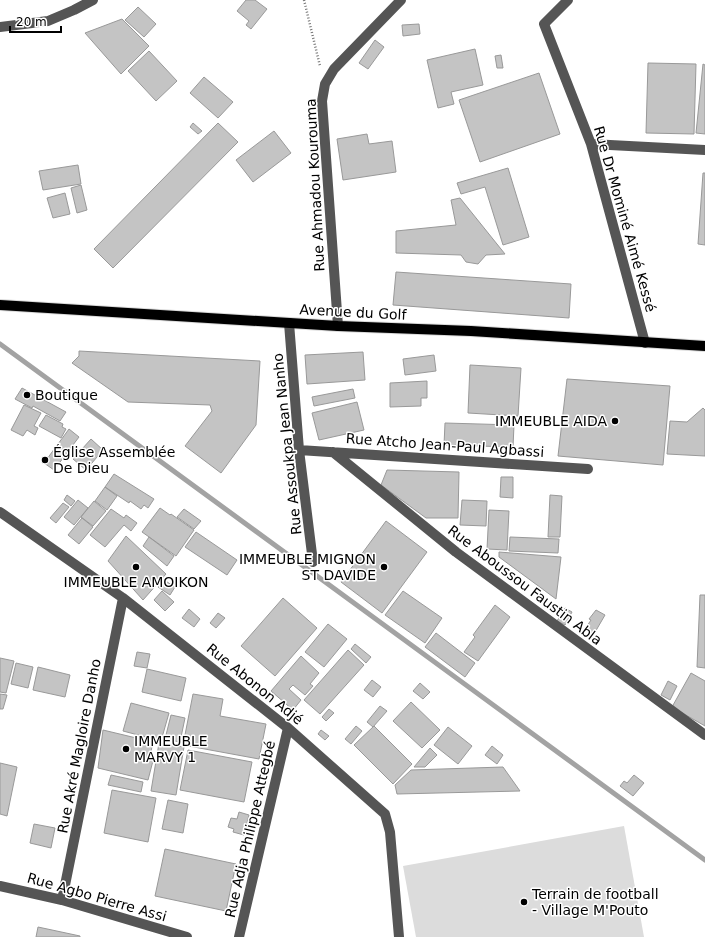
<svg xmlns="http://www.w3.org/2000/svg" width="705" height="937" font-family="'DejaVu Sans',sans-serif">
	<rect width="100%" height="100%" fill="#fff"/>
	<path fill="#dcdcdc" d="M 624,826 L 644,937 L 416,937 L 403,866 Z"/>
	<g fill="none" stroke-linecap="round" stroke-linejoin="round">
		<path stroke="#a3a3a3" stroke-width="5" d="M 0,344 L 705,860"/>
	</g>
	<path fill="#c4c4c4" stroke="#999" d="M 246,0 L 255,0 L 267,9 L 251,29 L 246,25 L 249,21 L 237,11 Z
		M 138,7 L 156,24 L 144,37 L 125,20 Z
		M 122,19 L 149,46 L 121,74 L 85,33 Z
		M 419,24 L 420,34 L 403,36 L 402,25 Z
		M 375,40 L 384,47 L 368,69 L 359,63 Z
		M 475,49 L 483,85 L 451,92 L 454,104 L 438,108 L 427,60 Z
		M 149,51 L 177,81 L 156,101 L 128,71 Z
		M 501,55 L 503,68 L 497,68 L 495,56 Z
		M 648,63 L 696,64 L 694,134 L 646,133 Z
		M 703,64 L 705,65 L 705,134 L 696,133 Z
		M 539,73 L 560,134 L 480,162 L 459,100 Z
		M 204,77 L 233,102 L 218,118 L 190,93 Z
		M 193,123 L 202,131 L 198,134 L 190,127 Z
		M 218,123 L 238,142 L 113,268 L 94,249 Z
		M 274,131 L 291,153 L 253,182 L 236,160 Z
		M 367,134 L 369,144 L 392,141 L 396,172 L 343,180 L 337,139 Z
		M 78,165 L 81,184 L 43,190 L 39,171 Z
		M 508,168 L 529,237 L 503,245 L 485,187 L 461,194 L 457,183 Z
		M 703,173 L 705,173 L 705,245 L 698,244 Z
		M 81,185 L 87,210 L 77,213 L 71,188 Z
		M 65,193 L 70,214 L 53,218 L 47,198 Z
		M 460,198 L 505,254 L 486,255 L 478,264 L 466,262 L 461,255 L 396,253 L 396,231 L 456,225 L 451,200 Z
		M 396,272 L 571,284 L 569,318 L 393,305 Z
		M 79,351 L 260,361 L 256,425 L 221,473 L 185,446 L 212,411 L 210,405 L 128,402 L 72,363 L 79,356 Z
		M 363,352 L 365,380 L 307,384 L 305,355 Z
		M 434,355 L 436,371 L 405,375 L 403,359 Z
		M 470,365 L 521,368 L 518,416 L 468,413 Z
		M 567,379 L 670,386 L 663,465 L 558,456 Z
		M 427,381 L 427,398 L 421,398 L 421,406 L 390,407 L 390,383 Z
		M 22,388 L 66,412 L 60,421 L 33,406 L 32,408 L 15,399 Z
		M 353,389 L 355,398 L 314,406 L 312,397 Z
		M 357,402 L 364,430 L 319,440 L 312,413 Z
		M 24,405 L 41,413 L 34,426 L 38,428 L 35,435 L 27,430 L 23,436 L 11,430 Z
		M 703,408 L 705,410 L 705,456 L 667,454 L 670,421 L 687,422 Z
		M 46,415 L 63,424 L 62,427 L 66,429 L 61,438 L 39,426 Z
		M 445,423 L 514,425 L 513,447 L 444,445 Z
		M 69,429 L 79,437 L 54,470 L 44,463 Z
		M 91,439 L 103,450 L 86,470 L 73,459 Z
		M 387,470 L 459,472 L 458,518 L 426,518 L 381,485 Z
		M 114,474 L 154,499 L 148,508 L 144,505 L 141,509 L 130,501 L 129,503 L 105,487 Z
		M 501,477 L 513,477 L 513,498 L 500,497 Z
		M 105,487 L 117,496 L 107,510 L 95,501 Z
		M 67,495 L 75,501 L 71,506 L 64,500 Z
		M 550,495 L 562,496 L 560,537 L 548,537 Z
		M 78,500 L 88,508 L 74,525 L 64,517 Z
		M 462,500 L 487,501 L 486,526 L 460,525 Z
		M 94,501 L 106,511 L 93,526 L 81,517 Z
		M 63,503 L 69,507 L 56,523 L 50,518 Z
		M 160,508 L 170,515 L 171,514 L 194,530 L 176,556 L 142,532 Z
		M 111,509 L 124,518 L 126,515 L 137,523 L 131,531 L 124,525 L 105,547 L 90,535 Z
		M 184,509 L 201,521 L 194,529 L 177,517 Z
		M 489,510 L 509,511 L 507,550 L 487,549 Z
		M 82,518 L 93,527 L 79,544 L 68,535 Z
		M 386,521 L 427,552 L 382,613 L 341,582 Z
		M 196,532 L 237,560 L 227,575 L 185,547 Z
		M 126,536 L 166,574 L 143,600 L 108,561 Z
		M 149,537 L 174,556 L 167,566 L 143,546 Z
		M 510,537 L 559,539 L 558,553 L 509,551 Z
		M 499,552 L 561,557 L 556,599 L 499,557 Z
		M 164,580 L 175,587 L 170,595 L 158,587 Z
		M 162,591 L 174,602 L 165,611 L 154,600 Z
		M 403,591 L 442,618 L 425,643 L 385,615 Z
		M 700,595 L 705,595 L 705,668 L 697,667 Z
		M 283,598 L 317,628 L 275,676 L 241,646 Z
		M 495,605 L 510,617 L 478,661 L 464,652 L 475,637 L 473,635 Z
		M 565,608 L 572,612 L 565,625 L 557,621 Z
		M 189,609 L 200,619 L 194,627 L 182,618 Z
		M 596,610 L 605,615 L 594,634 L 585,629 L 591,620 L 589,619 Z
		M 218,613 L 225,618 L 216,628 L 210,623 Z
		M 328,624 L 347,639 L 324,667 L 305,652 Z
		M 436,633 L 475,663 L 465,677 L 425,647 Z
		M 355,644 L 371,657 L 366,663 L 351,649 Z
		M 348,650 L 364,665 L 320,714 L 304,700 Z
		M 137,652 L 150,654 L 147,668 L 134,666 Z
		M 301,656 L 319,673 L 310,684 L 313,686 L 305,695 L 293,685 L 289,689 L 301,700 L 293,710 L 271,691 Z
		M 0,658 L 14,661 L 6,693 L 0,692 Z
		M 16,663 L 33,667 L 28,688 L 11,684 Z
		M 38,667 L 70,675 L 65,697 L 33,690 Z
		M 147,669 L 186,678 L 181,701 L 142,692 Z
		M 691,673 L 705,681 L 705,726 L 672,707 Z
		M 372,680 L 381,687 L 373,697 L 364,690 Z
		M 668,681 L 677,686 L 670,700 L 661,695 Z
		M 420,683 L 430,692 L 423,699 L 413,691 Z
		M 0,694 L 7,695 L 3,709 L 0,709 Z
		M 193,694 L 223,699 L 220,716 L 266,724 L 259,759 L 183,745 Z
		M 411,702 L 440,730 L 422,748 L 393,721 Z
		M 131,703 L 169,713 L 161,741 L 123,731 Z
		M 380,706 L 387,711 L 373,727 L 367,722 Z
		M 329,709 L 334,713 L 326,721 L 322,717 Z
		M 171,715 L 185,718 L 180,742 L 165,739 Z
		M 356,726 L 362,731 L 351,744 L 345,739 Z
		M 374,726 L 412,764 L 393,784 L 354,745 Z
		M 448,727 L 472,746 L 458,764 L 434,745 Z
		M 103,730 L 153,742 L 150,756 L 154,757 L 148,780 L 98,768 Z
		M 321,730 L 329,736 L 325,740 L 318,734 Z
		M 159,743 L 184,747 L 176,795 L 151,791 Z
		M 492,746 L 503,755 L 497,764 L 485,755 Z
		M 430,748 L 437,755 L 425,767 L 414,767 Z
		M 188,750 L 252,762 L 244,802 L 180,790 Z
		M 0,763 L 17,767 L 7,816 L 0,814 Z
		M 503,767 L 520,791 L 397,794 L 395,785 L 411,770 Z
		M 111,775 L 143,782 L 141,792 L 108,785 Z
		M 634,775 L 644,783 L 633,796 L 620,786 L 624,781 L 627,783 Z
		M 112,790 L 156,798 L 148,842 L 104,833 Z
		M 168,800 L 188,804 L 183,833 L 162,829 Z
		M 239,812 L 249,815 L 244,835 L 233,832 L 234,829 L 228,827 L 231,818 L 237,819 Z
		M 34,824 L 55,828 L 51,848 L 30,843 Z
		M 165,849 L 236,864 L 226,911 L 155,896 Z
		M 38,927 L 80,936 L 80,937 L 36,937 Z"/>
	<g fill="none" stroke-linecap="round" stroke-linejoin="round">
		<g stroke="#dbdbdb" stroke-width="12">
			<path id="major" d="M 0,305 L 338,326 L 471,331 L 705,346"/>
		</g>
		<path stroke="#777" stroke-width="2.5" stroke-dasharray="1 2" stroke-linecap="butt" d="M 304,0 L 320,66"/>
		<path stroke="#555" stroke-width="10" d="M 568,0 L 544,24 L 591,144 L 645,343
			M 0,27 L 48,21 L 74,10 L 93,0
			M 591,144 L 705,150
			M 289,323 L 299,450 L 313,562
			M 338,326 L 322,101 L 325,84 L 334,69 L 401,0
			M 299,450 L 588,469
			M 333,452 L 456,552 L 705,735
			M 0,512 L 123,598 L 288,728 L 385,814 L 390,832 L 399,937
			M 0,886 L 62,900 L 187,937
			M 62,900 L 123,598
			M 239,937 L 288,728"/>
		<use href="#major" stroke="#000" stroke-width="10"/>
	</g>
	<g fill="#000" stroke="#fff" stroke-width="1.5">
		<circle cx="27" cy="395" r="4"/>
		<circle cx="615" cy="421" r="4"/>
		<circle cx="45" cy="460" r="4"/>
		<circle cx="136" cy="567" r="4"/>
		<circle cx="384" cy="567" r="4"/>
		<circle cx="126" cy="749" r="4"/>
		<circle cx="524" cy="902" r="4"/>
	</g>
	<g text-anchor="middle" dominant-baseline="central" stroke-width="3" stroke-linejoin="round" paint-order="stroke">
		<g font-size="14" fill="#000" stroke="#fff">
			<text transform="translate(315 185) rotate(-93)">Rue Ahmadou Kourouma</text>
			<text transform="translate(625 219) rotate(74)">Rue Dr Mominé Aimé Kessé</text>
			<text transform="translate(353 312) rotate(3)">Avenue du Golf</text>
			<text transform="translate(287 444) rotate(-96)">Rue Assoukpa Jean Nanho</text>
			<text transform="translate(445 445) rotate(4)">Rue Atcho Jean-Paul Agbassi</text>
			<text transform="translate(525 585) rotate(37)">Rue Aboussou Faustin Abla</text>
			<text transform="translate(255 684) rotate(39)">Rue Abonon Adjé</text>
			<text transform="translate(79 746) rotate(-79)">Rue Akré Magloire Danho</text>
			<text transform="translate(250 829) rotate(-77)">Rue Adja Philippe Attegbé</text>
			<text transform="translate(97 897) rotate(16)">Rue Agbo Pierre Assi</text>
		</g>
		<g font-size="14" fill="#000" stroke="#fff" text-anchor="start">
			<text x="35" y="395">Boutique</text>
			<text x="607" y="421" text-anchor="end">IMMEUBLE AIDA</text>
			<text x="53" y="452">Église Assemblée<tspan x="53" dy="16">De Dieu</tspan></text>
			<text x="376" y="559" text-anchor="end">IMMEUBLE MIGNON<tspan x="376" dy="16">ST DAVIDE</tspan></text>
			<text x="136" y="582" text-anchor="middle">IMMEUBLE AMOIKON</text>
			<text x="134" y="741">IMMEUBLE<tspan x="134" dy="16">MARVY 1</tspan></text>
			<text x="532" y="894">Terrain de football<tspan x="532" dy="16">- Village M'Pouto</tspan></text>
		</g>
	</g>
	<path d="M10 26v6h51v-6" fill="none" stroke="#000000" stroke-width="2"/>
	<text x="16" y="26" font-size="12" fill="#000000" stroke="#ffffff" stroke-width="3" paint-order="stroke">20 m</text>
</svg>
